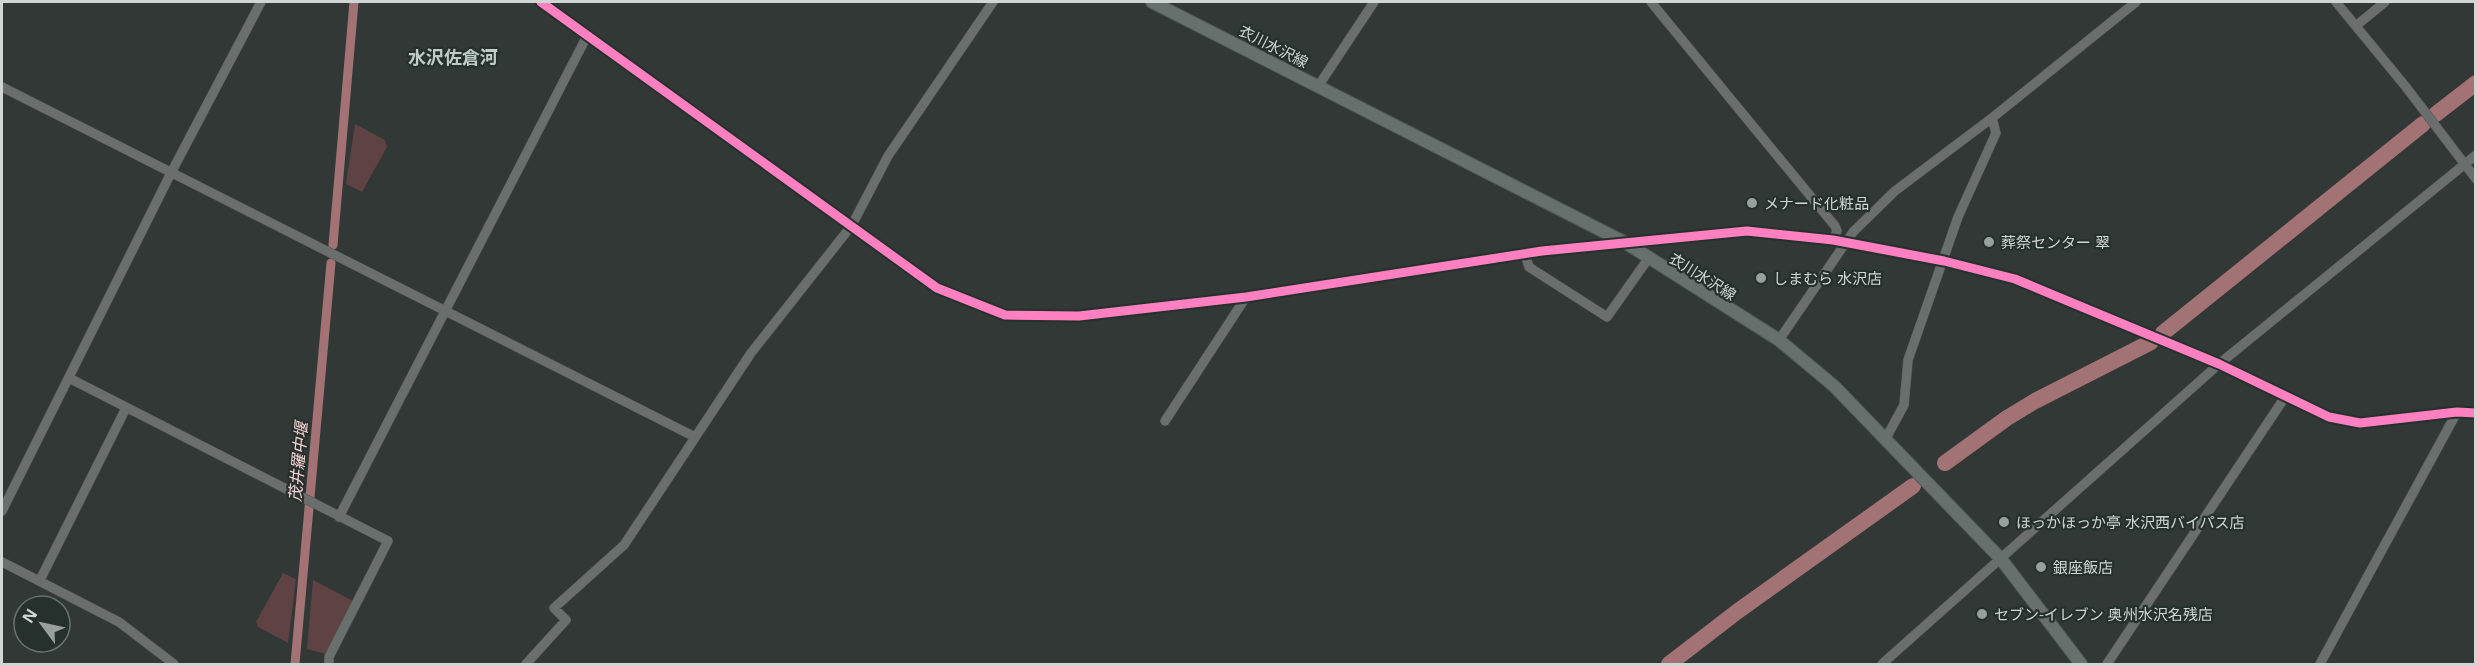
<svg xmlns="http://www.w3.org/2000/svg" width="2477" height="666" font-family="'Open Sans','Noto Sans JP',sans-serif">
	<rect width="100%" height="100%" fill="#323835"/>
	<path fill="#5f4243" d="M 355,124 L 385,140 L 387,147 L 362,192 L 346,184 Z
		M 283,573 L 296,579 L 288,643 L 258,627 L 256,622 Z
		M 313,580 L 353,601 L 326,654 L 307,649 Z"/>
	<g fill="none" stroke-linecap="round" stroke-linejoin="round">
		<path stroke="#a27274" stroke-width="9" d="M 333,245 L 354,2
			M 295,664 L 331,263"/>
		<path stroke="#a27274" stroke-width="16" d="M 2436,114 L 2476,83
			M 2163,333 L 2423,124
			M 1945,463 L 2007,418 L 2035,401 L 2151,342
			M 1669,664 L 1738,611 L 1913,486"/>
		<g stroke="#515755" stroke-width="10">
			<path id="minor" d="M 541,2 L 937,288 L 1005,315 L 1079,316 L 1246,297 L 1542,251 L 1747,231 L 1833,240 L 1944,261 L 2015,279 L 2219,364 L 2329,417 L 2360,423 L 2457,412 L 2476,413
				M 1651,2 L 1835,226 L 1837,231 L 1833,240
				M 2336,2 L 2406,87 L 2476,179
				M 2357,25 L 2385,2
				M 1319,85 L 1374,2
				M 2,87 L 695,437
				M 1525,254 L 1529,267 L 1607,317 L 1648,259
				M 1779,340 L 1853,232 L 1895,191 L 1992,118 L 2136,2
				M 69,378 L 388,541 L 329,657 L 329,664
				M 1165,421 L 1246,297
				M 1886,438 L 1904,405 L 1908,360 L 1958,217 L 1996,133 L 1992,118
				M 2,511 L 171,173 L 261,2
				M 339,517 L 588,34
				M 2,562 L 119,622 L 174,664
				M 40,580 L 126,408
				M 526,664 L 566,620 L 554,608 L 624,545 L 751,353 L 852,225 L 888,156 L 993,2
				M 1882,664 L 2219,364 L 2476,155
				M 2107,664 L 2285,397
				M 2320,664 L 2457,412"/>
		</g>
		<g stroke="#515755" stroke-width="14">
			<path id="major" d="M 1152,2 L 1626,243 L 1779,340 L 1834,386 L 2001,559 L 2081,664"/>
		</g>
		<use href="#minor" stroke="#6a6f6d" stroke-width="9"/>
		<use href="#major" stroke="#67706c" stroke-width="12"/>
		<g stroke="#26302c" stroke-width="13">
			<path id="cycleway" d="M 541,2 L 937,288 L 1005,315 L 1079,316 L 1246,297 L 1542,251 L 1747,231 L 1833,240 L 1944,261 L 2015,279 L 2219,364 L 2329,417 L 2360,423 L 2457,412 L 2476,413"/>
		</g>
		<use href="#cycleway" stroke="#ff80c0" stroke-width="9"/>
	</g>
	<g fill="#999f9c" stroke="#26302c" stroke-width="2">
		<circle cx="1752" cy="203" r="6"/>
		<circle cx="1989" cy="242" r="6"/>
		<circle cx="1761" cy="278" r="6"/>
		<circle cx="2004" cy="522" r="6"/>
		<circle cx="2041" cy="567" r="6"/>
		<circle cx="1982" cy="614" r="6"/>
	</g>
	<g text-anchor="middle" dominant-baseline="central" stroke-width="4.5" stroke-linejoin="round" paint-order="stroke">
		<g font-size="15" fill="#d0d6d4" stroke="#26302c">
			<text transform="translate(1274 46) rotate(27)">衣川水沢線</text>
			<text transform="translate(1703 276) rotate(32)">衣川水沢線</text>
		</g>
		<g font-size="15" fill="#d0d6d4" stroke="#26302c" text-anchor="start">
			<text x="1764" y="203">メナード化粧品</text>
			<text x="2001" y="242">葬祭センター 翠</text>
			<text x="1773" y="278">しまむら 水沢店</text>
			<text x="2016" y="522">ほっかほっか亭 水沢西バイパス店</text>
			<text x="2053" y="567">銀座飯店</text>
			<text x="1994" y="614">セブン-イレブン 奥州水沢名残店</text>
		</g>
		<g font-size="16" font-style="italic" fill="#f7d4d5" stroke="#26302c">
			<text transform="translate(298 462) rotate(-85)">茂井羅中堰</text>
		</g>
		<g font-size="18" font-weight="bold" fill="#becbc6" stroke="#26302c">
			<text x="453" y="57">水沢佐倉河</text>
		</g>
	</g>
	<rect width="2477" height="666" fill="none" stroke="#d0d6d4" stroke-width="6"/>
	<g transform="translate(42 624) rotate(303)"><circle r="28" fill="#26302c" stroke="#6a726f" stroke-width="1.5"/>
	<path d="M0-4.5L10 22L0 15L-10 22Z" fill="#999f9c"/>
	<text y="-9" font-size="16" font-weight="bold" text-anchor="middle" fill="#d0d6d4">N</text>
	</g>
</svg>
